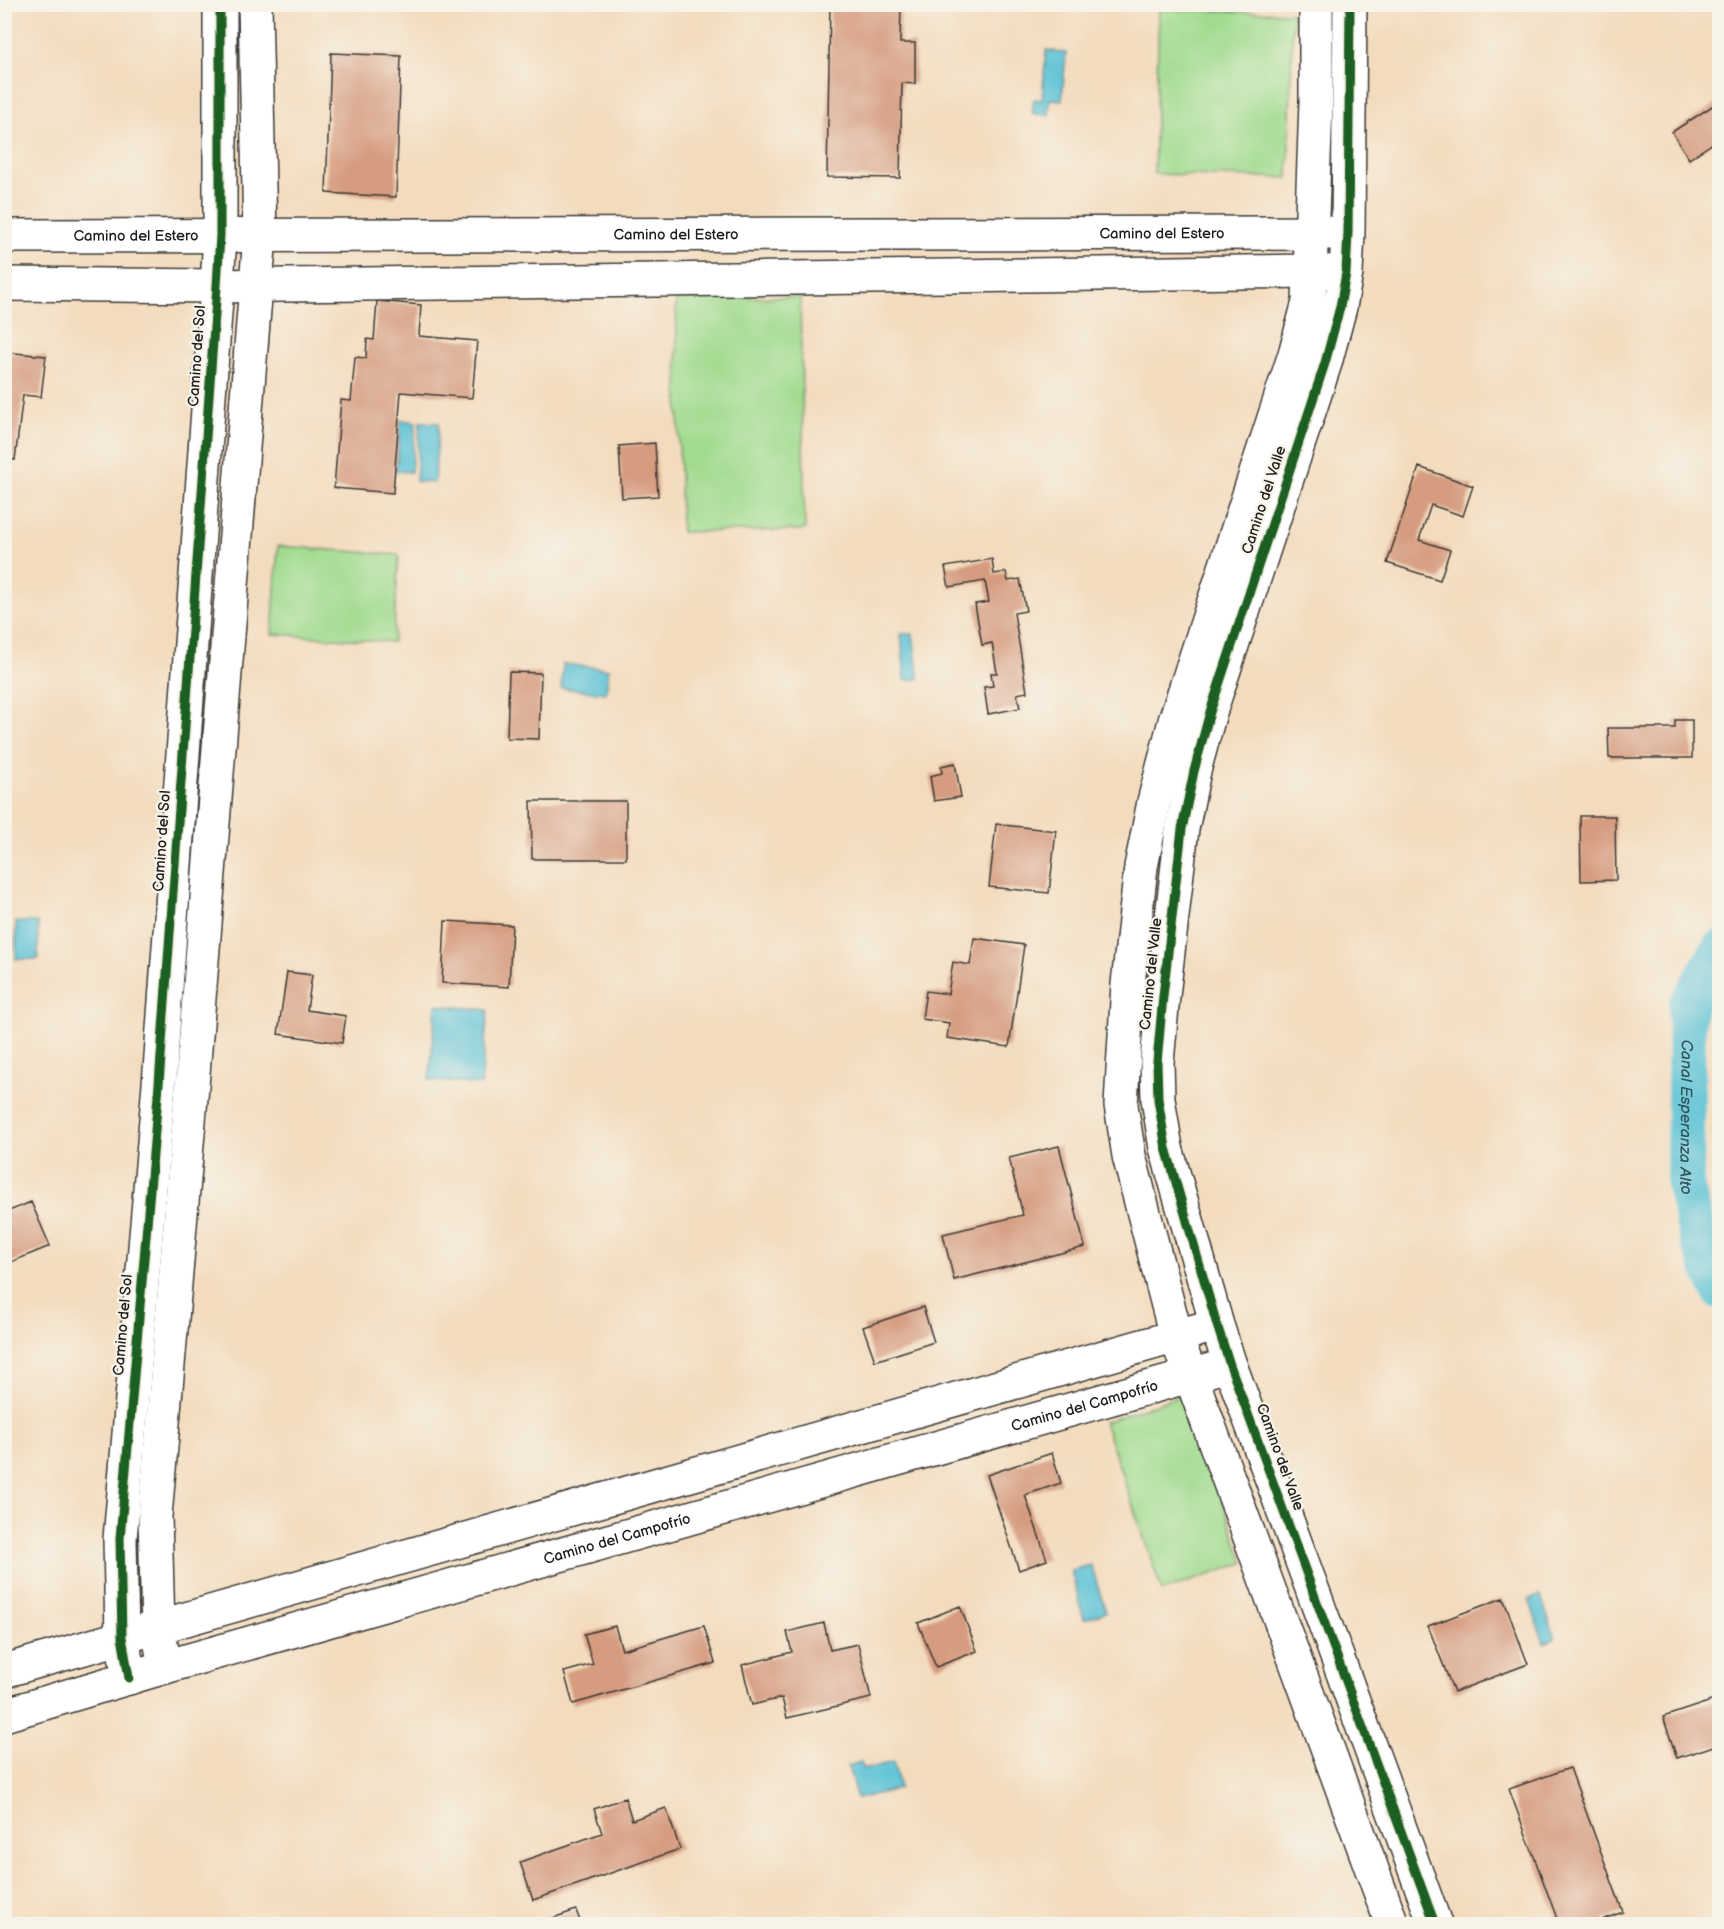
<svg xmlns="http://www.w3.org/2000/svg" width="1724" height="1929" font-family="'Balsamiq Sans',sans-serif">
	<rect width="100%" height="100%" fill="#f7f3e8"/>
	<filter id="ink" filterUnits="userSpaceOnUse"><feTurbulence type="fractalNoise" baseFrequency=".0167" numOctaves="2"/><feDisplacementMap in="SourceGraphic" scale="12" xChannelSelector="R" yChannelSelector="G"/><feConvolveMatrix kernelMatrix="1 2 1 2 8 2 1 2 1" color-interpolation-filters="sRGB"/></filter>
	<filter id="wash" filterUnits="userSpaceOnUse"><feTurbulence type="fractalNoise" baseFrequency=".008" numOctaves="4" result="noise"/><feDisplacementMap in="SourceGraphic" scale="24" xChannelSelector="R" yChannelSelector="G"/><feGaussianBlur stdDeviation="1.35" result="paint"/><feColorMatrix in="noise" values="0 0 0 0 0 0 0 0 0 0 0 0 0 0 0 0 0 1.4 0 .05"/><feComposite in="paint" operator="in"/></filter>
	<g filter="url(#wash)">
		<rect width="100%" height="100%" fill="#f3dbbd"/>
		<path fill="#a1db8f" stroke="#5e7c56" stroke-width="1.5" d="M 1159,9 L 1293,13 L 1288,178 L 1154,174 Z
			M 800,297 L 805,530 L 681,532 L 676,298 Z
			M 278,546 L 399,555 L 393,642 L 272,634 Z
			M 1185,1394 L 1244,1563 L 1162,1591 L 1104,1422 Z"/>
		<path fill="#58c1d5" stroke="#3a6e78" stroke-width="1.5" d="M 1046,50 L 1066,53 L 1062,100 L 1050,99 L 1049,115 L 1032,114 L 1034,99 L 1042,100 Z
			M 401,420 L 416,422 L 411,472 L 396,471 Z
			M 420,422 L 439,423 L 434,483 L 416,481 Z
			M 901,634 L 913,634 L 919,679 L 905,680 Z
			M 563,664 L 609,669 L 606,693 L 561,688 Z
			M 16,922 L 38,922 L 38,959 L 16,959 Z
			M 436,1005 L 488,1010 L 481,1085 L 429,1080 Z
			M 1091,1565 L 1106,1612 L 1084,1619 L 1071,1570 Z
			M 1541,1596 L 1555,1639 L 1544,1643 L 1529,1599 Z
			M 861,1762 L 863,1770 L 893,1762 L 900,1788 L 857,1799 L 848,1766 Z"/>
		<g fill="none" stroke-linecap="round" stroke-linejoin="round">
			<path stroke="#58c1d5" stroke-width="38" id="s1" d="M 1720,949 L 1687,1006 L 1685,1185 L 1699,1241 L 1720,1290"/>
		</g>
		<g id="blocks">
			<path fill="#d69c80" d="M 830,4 L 901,4 L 900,43 L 915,43 L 915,84 L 902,83 L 900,178 L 827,177 Z
				M 331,53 L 401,56 L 396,197 L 326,193 Z
				M 1720,101 L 1720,153 L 1713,143 L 1689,159 L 1672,132 Z
				M 377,301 L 421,305 L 419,336 L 477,341 L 472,398 L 401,392 L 393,493 L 334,488 L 341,400 L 351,401 L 355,357 L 366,358 L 367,339 L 374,340 Z
				M 4,352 L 46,356 L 41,397 L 23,395 L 15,460 L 4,458 Z
				M 655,443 L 658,496 L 622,498 L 619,446 Z
				M 1419,467 L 1473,486 L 1463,516 L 1431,505 L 1419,540 L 1450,550 L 1440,580 L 1387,563 Z
				M 992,559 L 994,574 L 1006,572 L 1008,581 L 1020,579 L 1026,611 L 1014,613 L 1027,692 L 1017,694 L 1020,708 L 988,714 L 984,687 L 993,686 L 991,673 L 997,673 L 992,643 L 982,645 L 975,604 L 989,602 L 985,581 L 949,587 L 945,567 Z
				M 509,672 L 541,673 L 539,739 L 507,738 Z
				M 1675,720 L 1692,720 L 1692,758 L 1609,758 L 1608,728 L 1675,728 Z
				M 955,763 L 961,797 L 934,801 L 930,776 L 942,773 L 941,766 Z
				M 531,801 L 626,801 L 626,859 L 532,859 Z
				M 1580,816 L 1615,816 L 1616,880 L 1581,881 Z
				M 996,824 L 1056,831 L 1049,893 L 989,887 Z
				M 445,921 L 512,925 L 509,987 L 442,983 Z
				M 974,938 L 1024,945 L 1009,1047 L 947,1038 L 949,1023 L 922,1019 L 926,991 L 948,994 L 953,962 L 970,965 Z
				M 287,972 L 312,975 L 307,1010 L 346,1016 L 342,1043 L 278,1034 Z
				M 1059,1146 L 1085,1247 L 954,1280 L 943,1234 L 1023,1215 L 1009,1158 Z
				M 31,1202 L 50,1246 L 4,1265 L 4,1213 Z
				M 923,1307 L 934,1342 L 875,1361 L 863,1327 Z
				M 1052,1453 L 1061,1483 L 1025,1495 L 1047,1560 L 1019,1570 L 987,1475 Z
				M 1503,1598 L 1528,1664 L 1454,1692 L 1428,1626 Z
				M 960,1606 L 977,1651 L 936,1667 L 918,1623 Z
				M 824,1623 L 830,1650 L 858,1644 L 871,1698 L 787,1718 L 782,1698 L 752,1705 L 742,1665 L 792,1652 L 787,1632 Z
				M 615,1626 L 622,1650 L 704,1626 L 715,1663 L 573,1704 L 564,1672 L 593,1664 L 584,1634 Z
				M 1720,1698 L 1720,1744 L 1677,1758 L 1663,1717 Z
				M 1570,1768 L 1623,1912 L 1604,1919 L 1606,1924 L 1559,1924 L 1509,1789 Z
				M 625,1798 L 632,1820 L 666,1808 L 680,1849 L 533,1900 L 520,1862 L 602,1833 L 594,1809 Z
				M 576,1910 L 581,1924 L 536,1924 Z"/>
		</g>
	</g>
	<g filter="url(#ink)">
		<use href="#blocks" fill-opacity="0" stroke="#3c3934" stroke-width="1.5"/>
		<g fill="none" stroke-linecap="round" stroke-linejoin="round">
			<g stroke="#3c3934" stroke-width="36">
				<g id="minor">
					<path d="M 1316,4 L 1316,102 L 1309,302 L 1295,354 L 1175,721 L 1154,802 L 1141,867 L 1128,984 L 1121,1105 L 1129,1156 L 1176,1336 L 1392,1924"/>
					<path d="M 1350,4 L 1348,232 L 1346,273 L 1340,307 L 1325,363 L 1210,712 L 1194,771 L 1182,829 L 1163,996 L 1157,1062 L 1158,1099 L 1166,1148 L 1217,1325 L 1230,1365 L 1435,1924"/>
					<path id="s2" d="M 4,236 L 1331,233"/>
					<path d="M 4,284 L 217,286 L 1310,271 L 1332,272"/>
					<path d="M 165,1667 L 158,1628 L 155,1516 L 192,1086 L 260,235 L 255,4"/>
					<path d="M 4,1671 L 1198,1330"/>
					<path d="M 129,1678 L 122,1637 L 120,1539 L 159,1084 L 217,286 L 220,235 L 220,4"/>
					<path id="s3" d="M 4,1715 L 165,1667 L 1214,1369"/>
				</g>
			</g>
			<use href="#minor" stroke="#fff" stroke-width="33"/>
			<g stroke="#f7f3e8" stroke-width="13">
				<path id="cycleway" d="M 1350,4 L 1348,232 L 1346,273 L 1340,307 L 1325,363 L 1210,712 L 1194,771 L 1182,829 L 1163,996 L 1157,1062 L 1158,1099 L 1166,1148 L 1217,1325 L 1230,1365 L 1435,1924
					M 129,1678 L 122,1637 L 120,1539 L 159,1084 L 217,286 L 220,235 L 220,4"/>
			</g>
			<use href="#cycleway" stroke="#1b5e20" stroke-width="9"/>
		</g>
	</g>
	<g text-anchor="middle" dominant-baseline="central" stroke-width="4.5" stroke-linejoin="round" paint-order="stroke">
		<g font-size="15" fill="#1c1c1c" stroke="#f7f3e8">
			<text stroke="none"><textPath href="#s2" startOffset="672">Camino del Estero</textPath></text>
			<text stroke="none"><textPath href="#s2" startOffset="1158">Camino del Estero</textPath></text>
			<text stroke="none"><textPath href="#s2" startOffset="132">Camino del Estero</textPath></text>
			<text transform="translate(197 356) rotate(-86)">Camino del Sol</text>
			<text transform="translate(1264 500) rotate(-72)">Camino del Valle</text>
			<text transform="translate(162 841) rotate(-86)">Camino del Sol</text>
			<text transform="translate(1151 974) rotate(-84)">Camino del Valle</text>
			<text transform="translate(123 1325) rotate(-85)">Camino del Sol</text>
			<text stroke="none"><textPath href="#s3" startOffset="1124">Camino del Campofrío</textPath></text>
			<text transform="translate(1280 1457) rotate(70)">Camino del Valle</text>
			<text stroke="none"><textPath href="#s3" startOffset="638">Camino del Campofrío</textPath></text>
		</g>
		<g font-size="16" font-style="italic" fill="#31565d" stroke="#f7f3e8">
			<text stroke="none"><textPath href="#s1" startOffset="177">Canal Esperanza Alto</textPath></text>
		</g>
	</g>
	<rect width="1724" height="1929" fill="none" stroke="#f7f3e8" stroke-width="24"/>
</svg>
